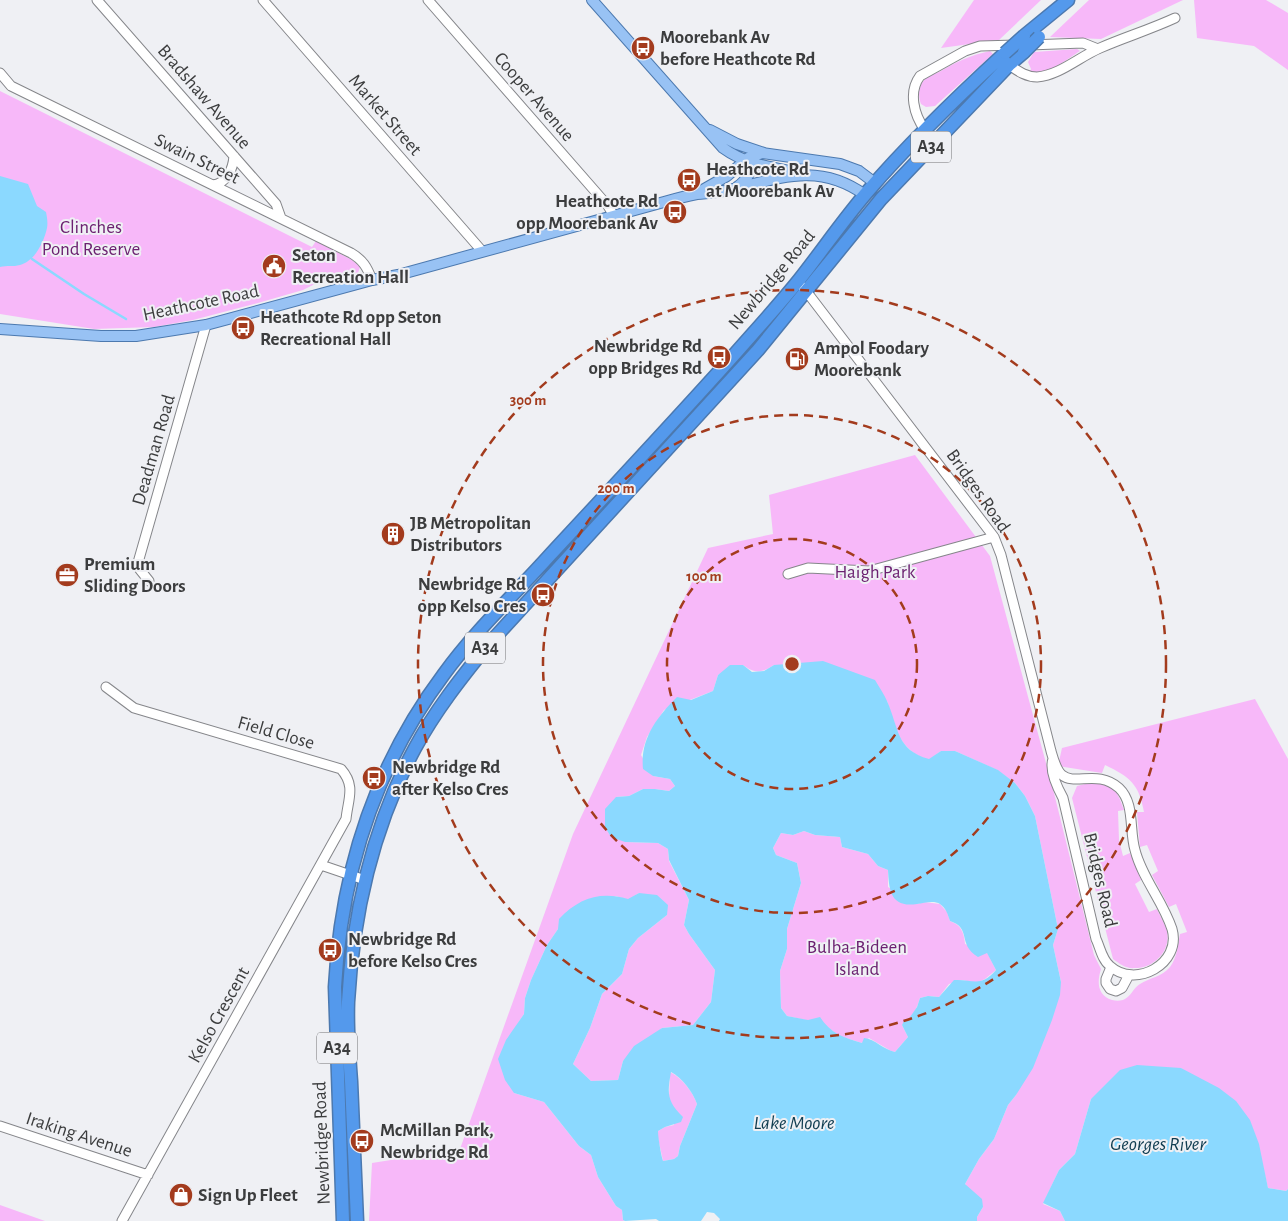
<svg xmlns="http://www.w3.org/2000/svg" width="1288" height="1221" font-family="'Alegreya Sans',sans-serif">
	<rect width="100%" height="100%" fill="#eff0f4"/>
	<path fill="#f7b8f9" d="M 974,0 L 1041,0 L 999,40 L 941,48 Z
		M 1089,0 L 1183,0 L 1101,39 L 1050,37 Z
		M 1194,0 L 1266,0 L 1288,13 L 1288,70 L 1254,46 L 1197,38 Z
		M 1077,49 L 1080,51 C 1067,59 1046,77 1030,71 L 1031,69 L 1028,62 L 1034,52 Z
		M 990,51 L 993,54 L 935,106 L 926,107 L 921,104 C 918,96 918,86 925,79 C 929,76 935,74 939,72 C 956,62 971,55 990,51 Z
		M 0,91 L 312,247 L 316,241 L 352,260 L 360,267 L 357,276 L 333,278 L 317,283 L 303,290 L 258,303 L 193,320 L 154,327 L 94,329 L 0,314 Z
		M 915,455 L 990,556 L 1053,789 L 1094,955 L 1101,969 C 1097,982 1097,995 1112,1000 C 1116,1001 1119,1001 1123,1000 C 1131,997 1133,988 1140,984 C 1149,978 1162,977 1170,967 C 1177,958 1178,945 1180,934 L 1187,932 L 1176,904 L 1169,907 L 1152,875 L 1158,871 L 1147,845 L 1140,847 L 1137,812 L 1144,812 C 1139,784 1130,777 1105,765 L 1102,773 L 1058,766 L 1062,748 L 1255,699 L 1288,759 L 1288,1189 L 1286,1191 L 1268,1188 L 1263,1167 L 1181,1068 L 1161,1068 L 1091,1099 L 1075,1154 L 1059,1170 L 1043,1204 L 1060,1211 L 1065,1221 L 977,1221 L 977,1217 L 983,1207 L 965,1184 L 979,1159 L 994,1139 L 1008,1105 L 1016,1095 L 1061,982 L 1053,945 L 1058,929 L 1035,816 L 1025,796 L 1015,783 L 997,770 L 955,751 L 941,751 L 929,760 C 898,750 896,728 887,701 L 774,665 C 762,673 755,674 743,665 L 718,675 L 713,691 L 664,710 L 647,737 L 641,755 L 653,776 L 670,779 L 675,786 L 669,791 L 655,789 L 643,789 L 629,796 L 616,797 L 625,842 L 658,843 L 668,849 L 669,861 L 689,900 L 684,925 L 689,934 L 715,970 L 711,1002 L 693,1025 L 662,1028 L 623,1061 L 618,1080 L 591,1081 L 573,1064 L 590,1028 L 602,994 L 622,974 L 629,949 L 638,938 L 667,915 L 639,893 L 628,900 L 616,896 L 558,929 L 547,945 L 531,980 L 525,998 L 524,1014 L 518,1023 L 514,1093 L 544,1102 L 579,1146 L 591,1155 L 598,1177 L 616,1206 L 622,1210 L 623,1220 L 625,1221 L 369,1221 L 372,1163 L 460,1149 L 573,834 L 708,548 L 773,534 L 769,495 Z
		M 1089,783 C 1113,784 1116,787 1124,810 L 1118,811 L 1119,840 L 1123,856 L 1130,853 L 1141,880 L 1135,884 L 1149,912 L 1157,909 C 1160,916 1165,924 1167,931 C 1171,951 1154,968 1135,968 C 1126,969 1120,964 1113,959 L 1072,798 L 1077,786 Z
		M 804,831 L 815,835 L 840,837 L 842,847 L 868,854 L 878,866 L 888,870 L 888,887 L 917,904 L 924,902 L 940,904 L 947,912 L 950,921 C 961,925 964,932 965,944 L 987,952 L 996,970 L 985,979 L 977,983 L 962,980 L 949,984 L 939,997 L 928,996 L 920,998 C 917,1009 911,1019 902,1025 L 908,1037 L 895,1052 L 891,1051 L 869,1038 L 862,1043 L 839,1036 L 824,1024 L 787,1016 L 781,1008 L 780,971 L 787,949 L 787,929 L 801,883 L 797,863 L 776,855 L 773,848 L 781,833 L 793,835 Z
		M 670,1072 C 682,1078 693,1092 697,1104 L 680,1146 L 678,1156 L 674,1159 L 663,1161 L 658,1138 L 658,1131 L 665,1127 L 674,1125 L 673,1107 L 669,1100 Z
		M 0,1205 L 45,1221 L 0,1221 Z"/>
	<path fill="#8bd9ff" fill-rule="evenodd" d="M 0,176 L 28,184 L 37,206 L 46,212 C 47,217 48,223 47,228 C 44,242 35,261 20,265 C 13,267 7,265 0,267 Z
		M 823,661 L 875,680 C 879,687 884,694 887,701 C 899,728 896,750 929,759 L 941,751 L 955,751 L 998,770 L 1015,783 L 1025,796 L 1035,816 L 1058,929 L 1053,945 L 1061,982 L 1060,995 L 1052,1020 L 1033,1068 L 1016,1095 L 1008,1105 L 994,1139 L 979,1159 L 965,1184 L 982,1199 L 983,1207 L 977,1217 L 977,1221 L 719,1221 L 720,1219 L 714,1213 L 707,1212 L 701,1221 L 659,1221 L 656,1219 L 625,1221 L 623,1220 L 622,1210 L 616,1206 L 598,1177 L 591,1155 L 579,1146 L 544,1102 L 514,1093 L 505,1080 L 498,1059 L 506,1040 L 524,1014 L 525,998 L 531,980 L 547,945 L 558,929 L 559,919 C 579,898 600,891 628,899 L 639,893 L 657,895 L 668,905 L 667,915 L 638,938 L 629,949 L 622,974 L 602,994 L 590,1028 L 573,1064 L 591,1081 L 618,1080 L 623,1061 L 634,1046 L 662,1028 L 693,1025 L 711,1002 L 715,970 L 689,934 L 684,925 L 689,900 L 669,860 L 668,849 L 658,843 L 625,842 L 611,837 L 605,827 L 605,809 L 616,797 L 629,796 L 643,789 L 655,789 L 669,791 L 675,786 L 670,779 L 653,776 L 643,769 C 640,739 657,717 677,697 L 691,700 L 713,691 L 718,675 L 730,665 L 743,665 L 752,672 L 764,671 L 774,665 ZM 804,831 L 815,835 L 840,837 L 842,847 L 868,854 L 878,866 L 888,870 C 889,891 891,908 917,904 C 924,903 934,900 940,904 C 946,908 948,915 950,921 C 972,928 957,944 978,957 L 987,953 L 996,970 C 980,988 974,979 954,980 L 939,997 L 928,996 L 920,998 L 917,1007 L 908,1020 L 904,1021 L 902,1025 L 908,1037 L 895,1052 C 884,1050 875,1039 864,1038 L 862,1043 C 844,1038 830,1033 820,1017 L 808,1020 L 787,1016 L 781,1008 L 780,971 L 787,949 L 787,929 L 801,883 L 797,863 L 776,855 L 773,848 L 781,833 L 793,835 ZM 671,1072 C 682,1078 693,1092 697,1104 L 680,1146 L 678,1156 L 674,1159 L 663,1161 C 661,1155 658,1137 658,1131 L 665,1127 L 681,1122 L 683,1117 C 667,1101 667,1094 671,1072 Z
		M 1137,1065 L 1181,1068 L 1219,1088 L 1236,1101 L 1250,1120 L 1259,1144 L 1268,1188 L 1286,1191 L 1288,1189 L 1288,1221 L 1065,1221 L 1060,1211 L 1043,1203 L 1059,1170 L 1075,1154 L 1091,1099 L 1120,1070 Z"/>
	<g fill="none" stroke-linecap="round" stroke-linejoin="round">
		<path stroke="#8bd9ff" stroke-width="2.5" d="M 32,259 L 84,294 L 126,319"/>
		<g stroke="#85868a" stroke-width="11">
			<path id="minor" d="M 97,0 L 276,204 L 281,218
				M 263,0 L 482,251
				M 428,0 L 608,206 L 614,216
				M 1029,45 L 1083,43 L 1098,49
				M 1009,65 C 1018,71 1026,77 1037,77 C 1060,75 1079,57 1100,48 C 1125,37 1149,30 1175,18
				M 0,73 L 11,86 L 351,253 C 363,260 367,267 372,280
				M 925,130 C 914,115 908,92 920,76 L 965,51 L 980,46 L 1016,45
				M 213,185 C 227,183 233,169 234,156
				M 803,287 L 994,537 L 1001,555 L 1051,751 C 1053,758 1056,770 1062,775 C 1075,786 1098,769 1119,788 C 1135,803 1129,830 1135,850 C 1142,878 1163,901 1172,929 C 1182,964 1135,989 1110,966 C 1102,960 1100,947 1096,939 L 1063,798 C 1057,787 1049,770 1053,759
				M 788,574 L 808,568 L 869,571 L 994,537
				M 149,581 L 137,566 L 206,325
				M 106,687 L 134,708 L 341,769 C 356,786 348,799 346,819 L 122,1221
				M 321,865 L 365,880
				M 1111,967 L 1106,979 L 1106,983 L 1110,989 L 1116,991 L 1122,988 L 1129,975
				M 0,1126 L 148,1175"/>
		</g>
		<g stroke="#4c79af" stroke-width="12">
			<path id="major" d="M 592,0 L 723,148 C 745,164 769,167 795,172
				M 710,130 L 737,144 L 764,153
				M 737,187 C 747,180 754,169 751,157
				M 699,192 L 727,176 L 748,158 L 762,153 L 840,164 L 859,171 L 875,183
				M 0,329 L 101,336 L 136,336 L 206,325 L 372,280 L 398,275 L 664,202 C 675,199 686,196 697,194 C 706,193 715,193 724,191 C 776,180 816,160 865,195"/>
		</g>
		<g stroke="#4c79af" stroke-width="15">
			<path id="highway" d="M 1024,36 L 1068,0
				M 343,1221 L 335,987 C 341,873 375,766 444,674 C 475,631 514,595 550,555 C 611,489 673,423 733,356 C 755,331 778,306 799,280 C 822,251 843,220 868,191 C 910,142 957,97 1005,53
				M 357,1221 C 355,1174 353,1128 351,1081 C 349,1055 347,1028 348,1002 C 353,913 373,826 415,748 C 435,711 461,678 487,646 L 758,350 L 881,199 L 1009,65 L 1024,52"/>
		</g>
		<use href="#minor" stroke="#fff" stroke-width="9"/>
		<use href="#major" stroke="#98c2f4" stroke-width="10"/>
		<use href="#highway" stroke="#5499ec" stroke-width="12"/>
		<g stroke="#4c79af" stroke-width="15" stroke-linecap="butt">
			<path id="highway-bridge" d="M 1024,52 L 1039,37
				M 1005,53 L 1024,36"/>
		</g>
		<use href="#highway-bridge" stroke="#5499ec" stroke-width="12"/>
	</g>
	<g fill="none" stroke="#a33b1d" stroke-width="2.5" stroke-dasharray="9 6">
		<circle cx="792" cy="664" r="125"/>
		<circle cx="792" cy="664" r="249"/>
		<circle cx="792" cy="664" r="374"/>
	</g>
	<defs>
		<g id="bus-disc" transform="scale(1.25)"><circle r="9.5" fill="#a33b1d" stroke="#eff0f4"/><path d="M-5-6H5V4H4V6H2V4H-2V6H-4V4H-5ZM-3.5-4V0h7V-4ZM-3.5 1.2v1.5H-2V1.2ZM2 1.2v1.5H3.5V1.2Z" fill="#fff"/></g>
		<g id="civic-disc" transform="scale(1.25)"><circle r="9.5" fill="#a33b1d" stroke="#eff0f4"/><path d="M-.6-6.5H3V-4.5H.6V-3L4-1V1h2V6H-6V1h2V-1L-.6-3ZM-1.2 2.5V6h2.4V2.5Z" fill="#fff"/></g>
		<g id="fuel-disc" transform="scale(1.25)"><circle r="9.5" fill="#a33b1d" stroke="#eff0f4"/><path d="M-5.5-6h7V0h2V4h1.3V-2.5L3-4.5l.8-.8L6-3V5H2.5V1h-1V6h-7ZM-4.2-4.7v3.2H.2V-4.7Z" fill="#fff"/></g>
		<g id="building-disc" transform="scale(1.25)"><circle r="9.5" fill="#a33b1d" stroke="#eff0f4"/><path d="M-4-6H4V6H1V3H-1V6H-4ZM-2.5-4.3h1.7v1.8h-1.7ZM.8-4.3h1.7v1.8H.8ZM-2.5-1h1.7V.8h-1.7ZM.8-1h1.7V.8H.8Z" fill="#fff"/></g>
		<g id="office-disc" transform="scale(1.25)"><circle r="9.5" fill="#a33b1d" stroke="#eff0f4"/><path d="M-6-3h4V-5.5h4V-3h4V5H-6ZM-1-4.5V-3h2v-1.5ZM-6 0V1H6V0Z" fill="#fff"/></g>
		<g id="shop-disc" transform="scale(1.25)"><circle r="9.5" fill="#a33b1d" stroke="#eff0f4"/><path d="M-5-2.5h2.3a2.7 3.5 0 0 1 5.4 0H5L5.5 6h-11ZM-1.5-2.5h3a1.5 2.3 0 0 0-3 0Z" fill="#fff"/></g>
	</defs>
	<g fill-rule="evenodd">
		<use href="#bus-disc" x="643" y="48"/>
		<use href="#bus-disc" x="689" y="180"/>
		<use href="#bus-disc" x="675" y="212"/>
		<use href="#civic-disc" x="274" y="266"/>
		<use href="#bus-disc" x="243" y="328"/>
		<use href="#bus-disc" x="719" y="357"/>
		<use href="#fuel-disc" x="797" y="359"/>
		<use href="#building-disc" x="393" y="534"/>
		<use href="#office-disc" x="67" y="575"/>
		<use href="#bus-disc" x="543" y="595"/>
		<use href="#bus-disc" x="374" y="778"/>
		<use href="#bus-disc" x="330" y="950"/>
		<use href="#bus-disc" x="362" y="1141"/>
		<use href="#shop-disc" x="181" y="1195"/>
	</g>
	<g text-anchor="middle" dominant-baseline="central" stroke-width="4" stroke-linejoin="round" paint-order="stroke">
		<g fill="#eff0f4" stroke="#727375" stroke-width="1">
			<rect x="911" y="131.5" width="40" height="31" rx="4"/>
			<rect x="465" y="632.5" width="40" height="31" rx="4"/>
			<rect x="317" y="1032.5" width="40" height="31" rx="4"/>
		</g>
		<g font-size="18" font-weight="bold" fill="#3c3d3e">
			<text x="931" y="147">A34</text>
			<text x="485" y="648">A34</text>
			<text x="337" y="1048">A34</text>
		</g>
		<g font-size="19" font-weight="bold" fill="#3c3d3e" stroke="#eff0f4" text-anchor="start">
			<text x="660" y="37">Moorebank Av<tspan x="660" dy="22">before Heathcote Rd</tspan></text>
			<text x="706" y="169">Heathcote Rd<tspan x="706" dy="22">at Moorebank Av</tspan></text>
			<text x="658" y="201" text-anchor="end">Heathcote Rd<tspan x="658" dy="22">opp Moorebank Av</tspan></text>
			<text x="292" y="255">Seton<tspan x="292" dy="22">Recreation Hall</tspan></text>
			<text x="260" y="317">Heathcote Rd opp Seton<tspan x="260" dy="22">Recreational Hall</tspan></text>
			<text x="702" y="346" text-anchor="end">Newbridge Rd<tspan x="702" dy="22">opp Bridges Rd</tspan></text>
			<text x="814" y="348">Ampol Foodary<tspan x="814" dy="22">Moorebank</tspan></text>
			<text x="410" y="523">JB Metropolitan<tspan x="410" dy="22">Distributors</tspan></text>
			<text x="84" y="564">Premium<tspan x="84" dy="22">Sliding Doors</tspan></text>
			<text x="526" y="584" text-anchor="end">Newbridge Rd<tspan x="526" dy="22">opp Kelso Cres</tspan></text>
			<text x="392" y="767">Newbridge Rd<tspan x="392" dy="22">after Kelso Cres</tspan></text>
			<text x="348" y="939">Newbridge Rd<tspan x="348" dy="22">before Kelso Cres</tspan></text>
			<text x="380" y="1130">McMillan Park,<tspan x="380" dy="22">Newbridge Rd</tspan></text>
			<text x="198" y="1195">Sign Up Fleet</text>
		</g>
		<g font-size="19" fill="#3c3d3e" stroke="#eff0f4">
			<text transform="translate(204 97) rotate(49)">Bradshaw Avenue</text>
			<text transform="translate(534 97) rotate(49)">Cooper Avenue</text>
			<text transform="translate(385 115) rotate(49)">Market Street</text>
			<text transform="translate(197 159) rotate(26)">Swain Street</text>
			<text transform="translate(772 280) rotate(-50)">Newbridge Road</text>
			<text transform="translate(201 303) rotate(-12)">Heathcote Road</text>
			<text transform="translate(154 450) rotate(-74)">Deadman Road</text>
			<text transform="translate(978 491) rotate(55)">Bridges Road</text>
			<text transform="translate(276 733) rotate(16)">Field Close</text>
			<text transform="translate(1100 880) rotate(77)">Bridges Road</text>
			<text transform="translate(219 1015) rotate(-61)">Kelso Crescent</text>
			<text transform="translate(79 1135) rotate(18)">Iraking Avenue</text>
			<text transform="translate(322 1143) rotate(-92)">Newbridge Road</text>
		</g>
		<g font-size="19" fill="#6c2171" stroke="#eff0f4">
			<text x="91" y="227">Clinches<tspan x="91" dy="22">Pond Reserve</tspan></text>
			<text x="875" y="572">Haigh Park</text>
			<text x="857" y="947">Bulba-Bideen<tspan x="857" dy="22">Island</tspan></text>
		</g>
		<g font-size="20" font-style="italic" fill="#103d51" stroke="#eff0f4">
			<text x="794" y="1123">Lake Moore</text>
			<text x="1158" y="1144">Georges River</text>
		</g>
	</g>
	<circle cx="792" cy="664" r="8" fill="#a33b1d" stroke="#eff0f4" stroke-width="2.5"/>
	<g font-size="15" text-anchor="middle" font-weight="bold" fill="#a33b1d" stroke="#eff0f4" stroke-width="4" stroke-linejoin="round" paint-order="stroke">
		<text x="528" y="405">300 m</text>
		<text x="616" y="493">200 m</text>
		<text x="704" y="581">100 m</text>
	</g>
</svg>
